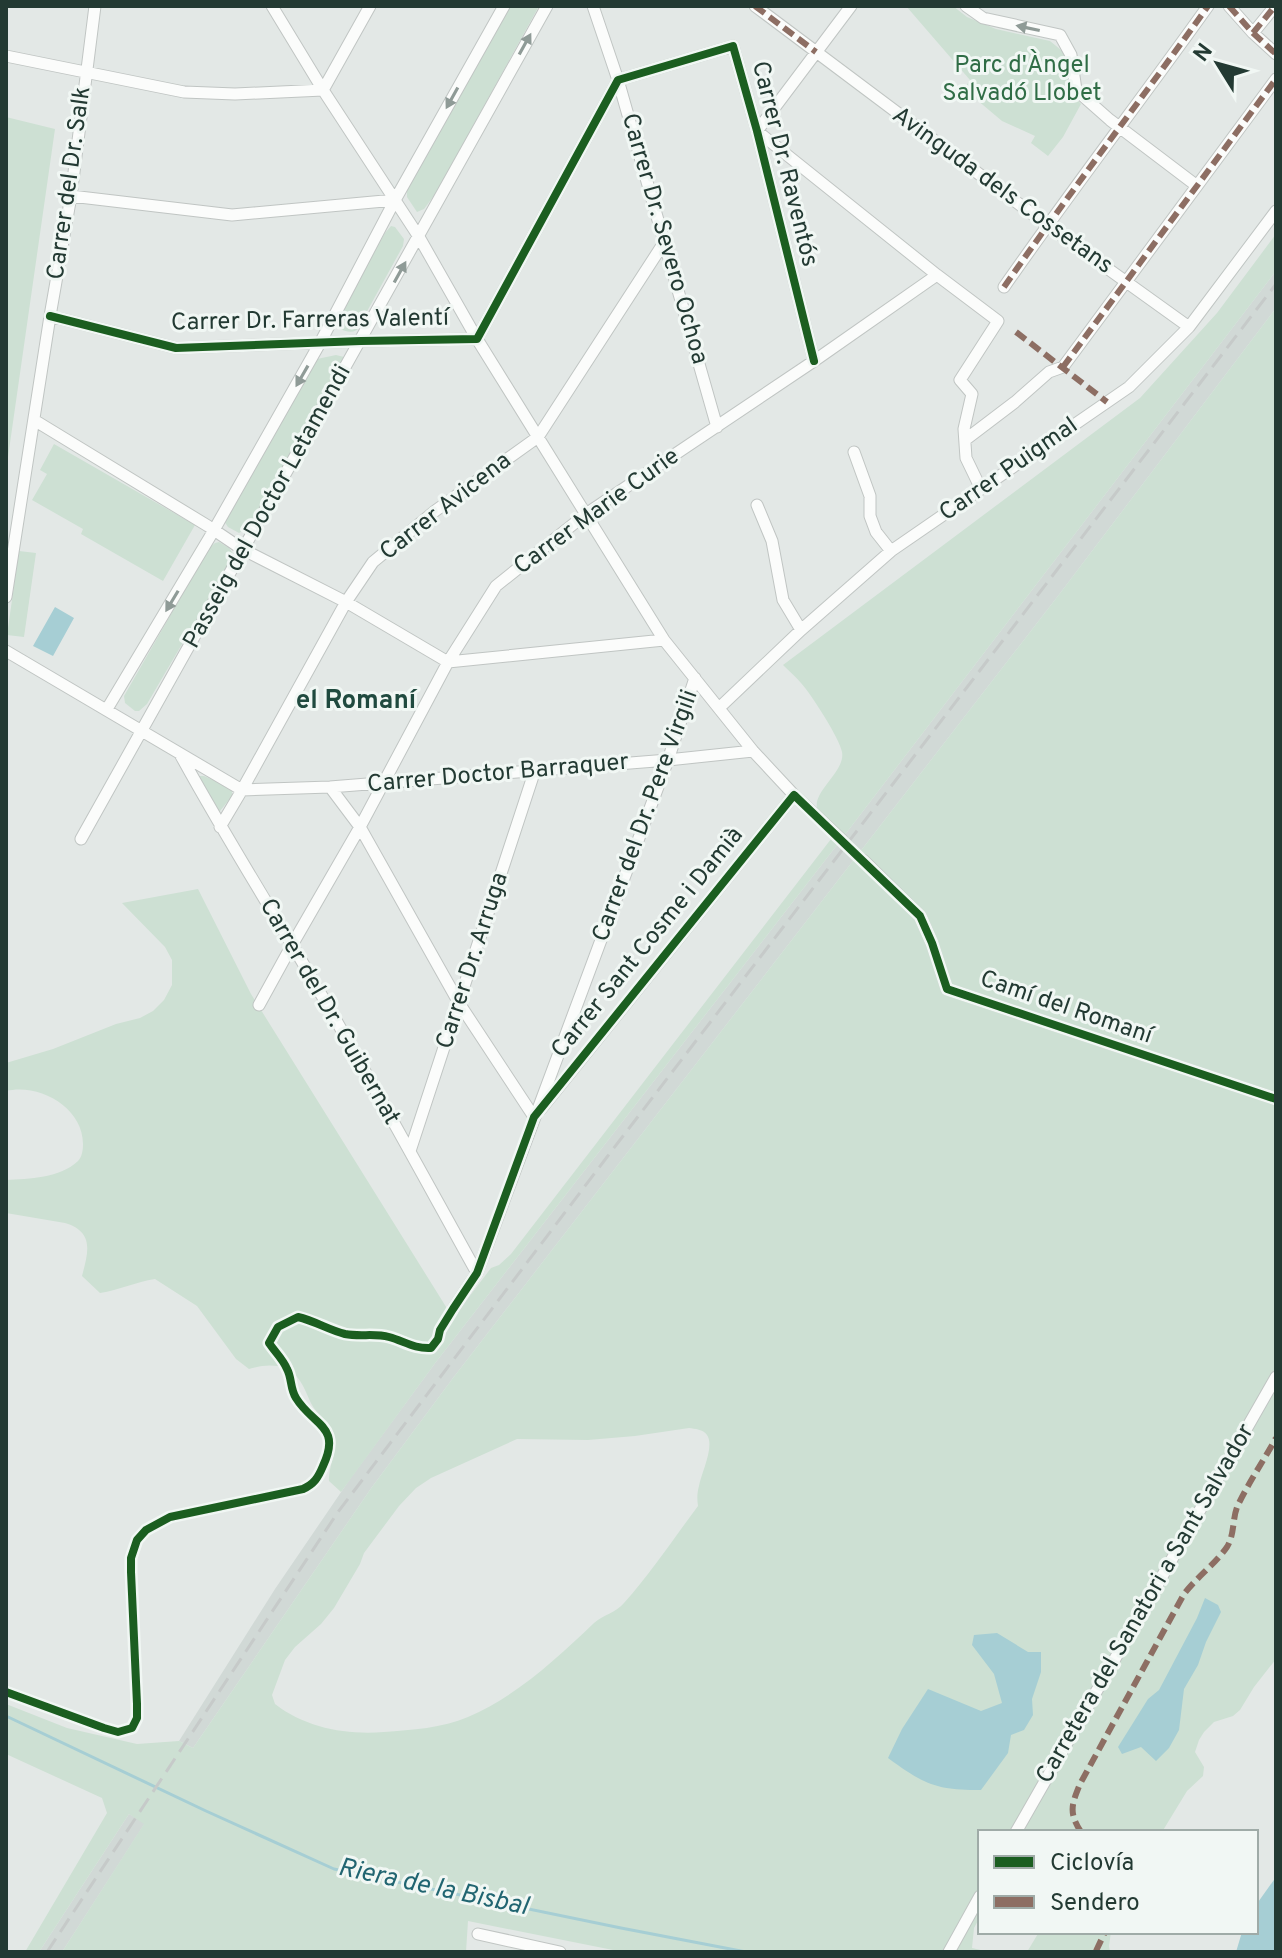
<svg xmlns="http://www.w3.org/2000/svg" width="1282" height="1958" font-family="Overpass,sans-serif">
	<rect width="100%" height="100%" fill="#e3e8e6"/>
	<path fill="#d1d9d6" d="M 1276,271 L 1276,308 L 1061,592 L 453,1378 L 372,1487 L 193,1748 L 179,1741 L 275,1589 L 350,1479 L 436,1362 L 844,836 Z
		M 129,1814 L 145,1823 L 62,1952 L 39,1952 Z"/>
	<path fill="#cde0d3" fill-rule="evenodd" d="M 510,6 L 539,6 L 436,193 L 424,209 L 417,212 L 407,197 L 407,189 Z
		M 906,6 L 953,6 L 967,17 L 996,29 L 1050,41 L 1061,50 L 1066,57 L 1069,88 L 1072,94 L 1081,104 L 1063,137 L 1048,156 L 1031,143 L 1035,136 L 1002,121 L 964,89 L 970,80 Z
		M 6,117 L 55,129 L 6,471 Z
		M 391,226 L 395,227 L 404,239 L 403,246 L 365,315 C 359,334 353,335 335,327 L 335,320 L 385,233 Z
		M 1276,234 L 1276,271 L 844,836 L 436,1362 L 341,1492 L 329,1481 C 328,1468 338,1449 335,1437 C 332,1427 321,1419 316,1411 C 308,1401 306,1387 297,1377 C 285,1363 266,1364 249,1369 L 236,1359 L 197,1306 L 155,1279 C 136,1282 119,1290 100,1293 L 82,1276 C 88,1253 95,1232 65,1223 L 6,1213 L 6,1180 C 29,1179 60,1178 78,1161 C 82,1157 83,1150 83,1144 C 83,1107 39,1083 6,1091 L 6,1063 L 53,1049 L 116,1024 L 140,1018 L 153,1011 L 164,1000 L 172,985 L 172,960 L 165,947 L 122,903 L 198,889 L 251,994 L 453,1318 L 491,1268 L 499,1265 L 511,1254 L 838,830 C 832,825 824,820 819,813 C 807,794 846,773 842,752 C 840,739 811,694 801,683 C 796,677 789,671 783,665 L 1140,398 L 1217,313 Z
		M 1276,308 L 1276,1659 L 1254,1687 L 1240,1710 L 1233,1716 L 1214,1722 L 1204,1732 L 1199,1740 L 1195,1752 L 1204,1767 L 1203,1776 L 1187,1791 L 1162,1832 L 980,1832 L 980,1917 L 974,1928 L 972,1948 L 989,1952 L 623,1952 L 468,1921 L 466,1952 L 62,1952 L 144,1824 L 129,1814 L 39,1952 L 25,1952 L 107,1813 L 102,1798 L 6,1754 L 6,1704 L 67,1728 L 137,1744 L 179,1741 L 193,1748 L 372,1487 L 453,1378 L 1061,592 ZM 689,1428 C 695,1429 703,1429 707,1435 C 715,1446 701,1474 699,1486 C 697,1493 697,1499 698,1506 C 674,1538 651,1573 624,1603 C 617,1612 603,1615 594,1623 C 556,1659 517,1696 468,1717 C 442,1728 412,1730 384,1732 C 346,1735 306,1728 275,1704 L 272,1695 L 285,1660 L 295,1647 L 321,1624 L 334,1608 L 360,1564 L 364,1553 L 399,1506 L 416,1488 L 431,1478 L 517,1439 L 588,1440 L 635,1436 Z
		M 336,355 L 344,357 L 343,361 L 252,522 L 247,528 L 239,533 L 228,527 L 224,521 L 317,359 Z
		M 54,444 L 195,525 L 163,581 L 81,534 L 83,529 L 32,500 L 47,474 L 40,470 Z
		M 219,542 L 229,548 L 234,555 L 147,704 L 139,711 L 135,711 L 125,703 L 124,696 L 209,548 L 215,543 Z
		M 19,551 L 36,553 L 24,637 L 7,635 Z
		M 197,776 L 204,776 L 232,788 L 232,796 L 220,811 L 214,810 Z
		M 1039,1932 L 1111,1932 L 1109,1946 L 1110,1952 L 1027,1952 Z"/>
	<path fill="#a6ced4" d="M 55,607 L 74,618 L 53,656 L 33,646 Z
		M 1205,1598 L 1218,1605 L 1221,1612 L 1206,1642 L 1198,1665 L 1184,1689 L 1179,1730 L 1169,1748 L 1156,1761 L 1141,1747 L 1122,1754 L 1118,1747 L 1148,1699 L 1159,1690 L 1197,1618 Z
		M 997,1633 L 1028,1652 L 1041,1652 L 1041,1672 L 1032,1699 L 1033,1715 L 1024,1730 L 1011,1735 L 1008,1753 L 981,1790 C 936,1790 925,1785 888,1758 L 902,1729 L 928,1689 L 981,1711 L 1002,1703 L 994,1674 L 972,1645 L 974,1635 Z
		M 1276,1877 L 1276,1952 L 1236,1952 L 1242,1932 L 1256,1932 L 1256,1905 Z"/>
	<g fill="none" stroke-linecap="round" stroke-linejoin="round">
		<path stroke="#a6ced4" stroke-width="3" d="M 6,1716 L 206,1811 L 334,1869 L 621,1928 L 746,1952"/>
		<path stroke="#bdc5c2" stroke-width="11" stroke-dasharray="11 5.5" stroke-linecap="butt" d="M 842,840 L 863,860"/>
		<g stroke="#c0c5c3" stroke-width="13">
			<path id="minor" d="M 272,6 L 323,90 L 419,237 L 477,339 L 664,640 L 753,751 L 794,795 L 842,840
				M 593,6 L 618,80 L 717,427
				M 755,6 L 1047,225 L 1189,327
				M 851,6 L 757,131 L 937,275 L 998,321 L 960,380 L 972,394 L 964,429 L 966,458 L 981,489
				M 966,6 L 983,18 L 1060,35 L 1071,55 L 1076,90 L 1110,120 L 1197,186
				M 1229,6 L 1253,33 L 1276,54
				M 1253,33 L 1275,6
				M 6,56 L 184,92 L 235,94 L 323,90 L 370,6
				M 71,196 L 232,215 L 395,200
				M 1004,287 C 1070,192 1141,100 1208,6
				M 50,316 L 176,348 L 361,341 L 477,339 L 618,80 L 733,46 L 757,131 L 814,361
				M 34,420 L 208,526 L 242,549 L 346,602 L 448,662 L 664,640
				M 965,440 L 1015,402 L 1049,372 L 1063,367 L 1276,79
				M 854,452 L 870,496 L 870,516 L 876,532 L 891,551
				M 757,505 L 772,541 L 783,600 L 801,630
				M 6,597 L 50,316 L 71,196 L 95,6
				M 6,651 L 242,790 L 330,787 L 668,760 L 753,751
				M 719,708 L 801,630 L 891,551 L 1129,387 L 1189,327 L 1276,211
				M 107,709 L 214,530 L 320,343 L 395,200 L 504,6
				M 180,754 C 215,818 253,880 291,943 C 356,1052 416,1163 477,1273
				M 330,787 L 360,827 L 459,1003 L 534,1117
				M 220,827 L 242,790 L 346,602 L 373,562 L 435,511 L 538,437 L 665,241
				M 81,839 L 547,6
				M 863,860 L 920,916 L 932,943 L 947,989 L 1276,1099
				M 259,1005 L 292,945 L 360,827 L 448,662 L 496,586 L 586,514 L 814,361 L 937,275
				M 541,1109 L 794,795
				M 410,1151 L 535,770
				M 453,1309 L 477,1273 L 668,760 L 695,678
				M 1016,1832 L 1276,1377
				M 478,1934 L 560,1952
				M 949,1952 L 980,1896"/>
		</g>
		<use href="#minor" stroke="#fbfcfb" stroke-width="11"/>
		<path stroke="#c6cac9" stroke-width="3" stroke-dasharray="16 8" stroke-linecap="butt" d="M 47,1952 L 338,1512 L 607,1157 L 1276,284"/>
		<path stroke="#8d6e63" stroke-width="6" stroke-dasharray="12 6" stroke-linecap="butt" d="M 755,6 L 816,52
			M 1229,6 L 1253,33 L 1276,54
			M 1253,33 L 1275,6
			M 1004,287 C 1070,192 1141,100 1208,6
			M 1016,332 L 1107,402
			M 1063,367 L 1276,79
			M 1081,1832 C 1068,1812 1072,1804 1080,1784 L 1184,1594 C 1197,1577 1215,1564 1227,1547 C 1235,1534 1232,1518 1238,1505 C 1249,1482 1264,1460 1276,1438
			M 1096,1951 L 1105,1932"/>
		<g stroke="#f1f7f4" stroke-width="13">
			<path id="cycleway" d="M 50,316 L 176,348 L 361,341 L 477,339 L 618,80 L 733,46 L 757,131 L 814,361
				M 6,1692 L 104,1728 L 118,1732 L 132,1728 L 137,1718 L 137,1704 L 131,1572 L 131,1558 L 137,1540 L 146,1530 L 170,1517 L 303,1489 C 314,1484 318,1478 323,1466 C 342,1425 313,1426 296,1398 C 290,1389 292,1378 287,1369 C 283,1359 275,1352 269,1343 L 278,1327 L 298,1317 C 315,1321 329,1330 345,1334 C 360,1337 375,1333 389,1337 C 404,1341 414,1349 431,1348 L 438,1339 L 440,1330 L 453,1309 L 477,1273 L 534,1117 L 794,795 L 920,916 L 932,943 L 947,989 L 1276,1099"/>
		</g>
		<use href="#cycleway" stroke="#1b5e20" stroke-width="8"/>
	</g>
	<defs><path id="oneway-solid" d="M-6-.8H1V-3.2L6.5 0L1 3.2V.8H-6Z" transform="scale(2)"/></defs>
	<g fill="#8f9b97">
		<use href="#oneway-solid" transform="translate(1028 28) rotate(-168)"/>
		<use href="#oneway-solid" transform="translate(525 44) rotate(-61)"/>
		<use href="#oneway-solid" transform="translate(452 98) rotate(119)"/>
		<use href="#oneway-solid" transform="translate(400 272) rotate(-61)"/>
		<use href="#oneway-solid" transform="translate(302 376) rotate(120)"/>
		<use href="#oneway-solid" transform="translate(172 601) rotate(121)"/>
	</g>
	<g text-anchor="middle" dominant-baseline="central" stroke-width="6" stroke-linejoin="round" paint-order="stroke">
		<g font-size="24" fill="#306d46" stroke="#f1f7f4">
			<text x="1022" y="66">Parc d'Àngel<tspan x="1022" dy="28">Salvadó Llobet</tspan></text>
		</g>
		<g font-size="24" fill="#233a33" stroke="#f1f7f4">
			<text transform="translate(784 164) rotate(76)">Carrer Dr. Raventós</text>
			<text transform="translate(70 183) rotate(-82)">Carrer del Dr. Salk</text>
			<text transform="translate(1002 191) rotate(36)">Avinguda dels Cossetans</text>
			<text transform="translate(664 239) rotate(74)">Carrer Dr. Severo Ochoa</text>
			<text transform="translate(310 321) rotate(-1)">Carrer Dr. Farreras Valentí</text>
			<text transform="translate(1009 470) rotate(-35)">Carrer Puigmal</text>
			<text transform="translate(268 507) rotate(-61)">Passeig del Doctor Letamendi</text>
			<text transform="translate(446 507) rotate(-38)">Carrer Avicena</text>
			<text transform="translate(597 512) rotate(-36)">Carrer Marie Curie</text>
			<text transform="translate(498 774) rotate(-5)">Carrer Doctor Barraquer</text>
			<text transform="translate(646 816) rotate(-70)">Carrer del Dr. Pere Virgili</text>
			<text transform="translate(648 943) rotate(-51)">Carrer Sant Cosme i Damià</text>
			<text transform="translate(473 961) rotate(-72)">Carrer Dr. Arruga</text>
			<text transform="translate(1066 1008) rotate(19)">Camí del Romaní</text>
			<text transform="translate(329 1012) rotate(60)">Carrer del Dr. Guibernat</text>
			<text transform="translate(1146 1604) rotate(-60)">Carretera del Sanatori a Sant Salvador</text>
		</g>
		<g font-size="26" font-weight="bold" fill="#204a3f" stroke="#f1f7f4">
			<text x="356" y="701">el Romaní</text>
		</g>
		<g font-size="26" font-style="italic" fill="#216571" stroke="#f1f7f4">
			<text transform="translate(433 1888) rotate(12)">Riera de la Bisbal</text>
		</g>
	</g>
	<rect width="1282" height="1958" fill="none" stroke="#233a33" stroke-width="16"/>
	<rect x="978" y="1830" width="280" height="104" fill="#f1f7f4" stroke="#9faba7" stroke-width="2"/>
	<rect x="994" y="1856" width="40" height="12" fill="#1b5e20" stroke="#9faba7" stroke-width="2"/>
	<text x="1050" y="1870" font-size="24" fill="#233a33">Ciclovía</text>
	<rect x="994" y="1896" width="40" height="12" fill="#8d6e63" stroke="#9faba7" stroke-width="2"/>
	<text x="1050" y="1910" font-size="24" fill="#233a33">Sendero</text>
	<g transform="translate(1218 64) rotate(307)" stroke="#f1f7f4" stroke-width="6" paint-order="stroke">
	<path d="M0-6L14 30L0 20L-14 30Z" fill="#233a33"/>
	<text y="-12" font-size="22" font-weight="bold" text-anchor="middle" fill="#233a33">N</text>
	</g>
</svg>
